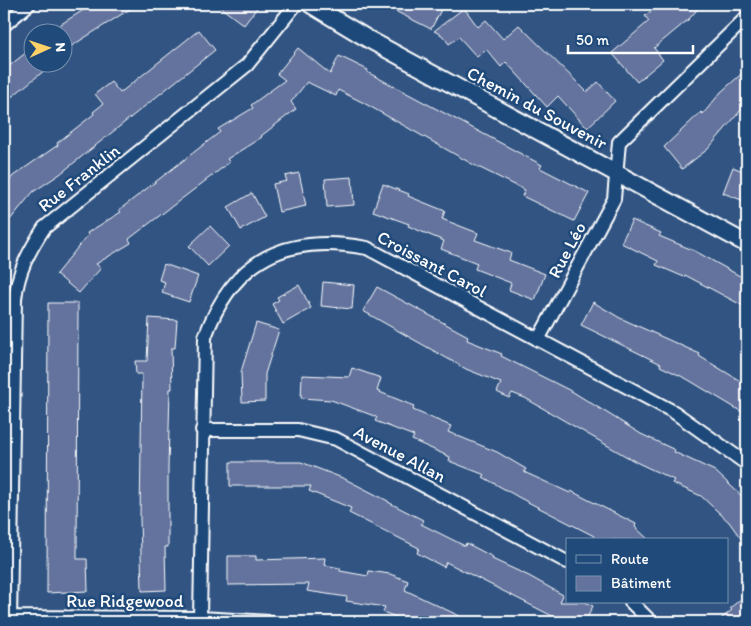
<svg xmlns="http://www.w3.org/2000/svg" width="751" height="626" font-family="Itim,sans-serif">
	<rect width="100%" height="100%" fill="#315483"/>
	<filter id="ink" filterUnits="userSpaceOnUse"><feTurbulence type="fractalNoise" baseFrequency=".02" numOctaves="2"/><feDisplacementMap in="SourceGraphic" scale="10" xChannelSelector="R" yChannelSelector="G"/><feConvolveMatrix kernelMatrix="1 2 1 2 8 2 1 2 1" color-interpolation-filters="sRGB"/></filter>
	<g filter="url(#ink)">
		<path fill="#64739d" stroke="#fff" d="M 93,4 L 138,4 L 62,52 L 62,32 L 58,26 Z
			M 216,4 L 260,4 L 244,25 Z
			M 381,4 L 444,4 L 431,29 Z
			M 660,4 L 702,4 L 689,19 L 654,48 L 663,60 L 637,82 L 612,53 L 649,21 L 645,16 Z
			M 464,8 L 478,27 L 486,20 L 503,39 L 519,25 L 587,92 L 598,82 L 615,101 L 587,128 L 558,96 L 547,107 L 506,62 L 501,67 L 486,49 L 477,57 L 459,37 L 449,44 L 442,35 L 434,31 Z
			M 199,30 L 215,50 L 60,174 L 33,192 L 4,227 L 4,187 L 13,176 L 58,145 L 57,143 L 94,114 L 93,112 L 103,104 L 95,94 L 111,82 L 120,93 Z
			M 32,48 L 32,62 L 55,62 L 4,103 L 4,70 Z
			M 298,48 L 330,74 L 339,56 L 368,70 L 367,72 L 542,165 L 540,168 L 589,193 L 574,221 L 522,196 L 525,190 L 474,165 L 362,102 L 338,90 L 336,96 L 307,82 L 291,102 L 296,109 L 261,136 L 262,137 L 227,159 L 230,162 L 129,239 L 131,243 L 96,264 L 101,268 L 79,293 L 56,274 L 88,235 L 87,233 L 121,212 L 119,210 L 220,132 L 218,129 L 253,108 L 251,105 L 285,80 L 277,74 Z
			M 747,69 L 747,103 L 708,149 L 682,169 L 664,147 L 701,112 L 703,114 L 721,92 Z
			M 733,167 L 747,173 L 747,202 L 723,193 Z
			M 299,173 L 306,206 L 279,212 L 273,184 L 287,181 L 285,176 Z
			M 352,177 L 354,205 L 327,207 L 325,179 Z
			M 383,184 L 409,194 L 408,196 L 445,211 L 442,219 L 478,233 L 475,240 L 511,253 L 509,260 L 545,274 L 535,300 L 509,290 L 511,283 L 475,269 L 477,263 L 441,249 L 444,241 L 408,226 L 409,224 L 373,211 Z
			M 252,193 L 265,217 L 241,230 L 228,207 Z
			M 632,220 L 661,233 L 659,236 L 695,251 L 747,280 L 747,308 L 685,275 L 684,277 L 656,265 L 658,261 L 621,243 Z
			M 210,226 L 229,246 L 208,266 L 189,246 Z
			M 164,264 L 198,276 L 189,302 L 162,293 L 165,282 L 159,280 Z
			M 323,282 L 354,285 L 352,309 L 321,306 Z
			M 299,285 L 311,308 L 283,324 L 272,304 L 279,300 L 277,297 Z
			M 377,287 L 468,336 L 467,340 L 502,354 L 501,356 L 573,392 L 641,434 L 675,450 L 674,452 L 715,471 L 747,501 L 747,547 L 729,522 L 701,496 L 672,483 L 674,480 L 636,462 L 525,398 L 512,393 L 509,398 L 497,392 L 501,383 L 466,369 L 363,311 Z
			M 593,302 L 620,318 L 700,354 L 699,356 L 747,385 L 747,415 L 687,379 L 660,366 L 661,364 L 581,325 Z
			M 48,303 L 78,303 L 77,559 L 87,559 L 88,591 L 47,593 Z
			M 149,318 L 177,320 L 175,348 L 171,348 L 172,389 L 170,389 L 168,468 L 168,547 L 165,547 L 166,590 L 142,591 L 140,519 L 142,374 L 136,374 L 135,361 L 147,361 Z
			M 256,323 L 279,330 L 265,374 L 265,401 L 242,402 L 241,372 Z
			M 352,368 L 381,378 L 377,391 L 414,406 L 413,410 L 451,426 L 448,432 L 497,452 L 526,469 L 524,472 L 570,493 L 571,491 L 636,524 L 635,527 L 649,540 L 592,540 L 594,536 L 520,498 L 483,477 L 485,475 L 449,461 L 450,457 L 412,440 L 414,436 L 375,421 L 377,417 L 331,400 L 301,398 L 302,375 L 349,377 Z
			M 230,462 L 301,462 L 345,479 L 388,501 L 388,502 L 423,520 L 421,524 L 465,546 L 466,543 L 493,557 L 492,559 L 529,576 L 563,595 L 560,602 L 585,602 L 593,606 L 585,622 L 564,622 L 446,562 L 444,567 L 417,553 L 419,548 L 349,513 L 351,508 L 309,491 L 311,486 L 230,486 Z
			M 228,556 L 256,556 L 256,560 L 325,558 L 324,565 L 340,568 L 340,571 L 368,576 L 369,571 L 390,574 L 408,581 L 405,590 L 472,622 L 408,622 L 383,612 L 385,607 L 346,601 L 347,597 L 307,591 L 309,584 L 228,585 Z
			M 747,594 L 747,622 L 717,622 L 732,610 L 730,608 Z"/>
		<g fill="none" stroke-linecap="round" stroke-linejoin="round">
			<g stroke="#fff" stroke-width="16">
				<path id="minor" d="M 4,25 L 29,4
					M 538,340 L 614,199 L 619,142 L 747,17
					M 202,430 L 298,430 L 336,439 L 567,562
					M 631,602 L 651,622
					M 10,617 L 200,618 L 270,622
					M 200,618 L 205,337 C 233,259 286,233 367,248 L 674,412 L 747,464
					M 10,622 L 15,299 C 18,271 29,251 44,228 L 247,65 L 296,4"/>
			</g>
			<g stroke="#fff" stroke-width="20">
				<path id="tertiary" d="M 310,4 L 368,39 L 747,244"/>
			</g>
			<use href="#minor" stroke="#1f4a7a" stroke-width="12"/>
			<use href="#tertiary" stroke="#1f4a7a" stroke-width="16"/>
		</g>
	</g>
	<g text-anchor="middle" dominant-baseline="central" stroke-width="5" stroke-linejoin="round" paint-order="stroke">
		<g font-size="18" fill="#fff" stroke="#1f4a7a">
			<text transform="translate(537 108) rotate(28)">Chemin du Souvenir</text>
			<text transform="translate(79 178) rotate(-38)">Rue Franklin</text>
			<text transform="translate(567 250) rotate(-62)">Rue Léo</text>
			<text transform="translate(432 264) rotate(28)">Croissant Carol</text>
			<text transform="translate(400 454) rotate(28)">Avenue Allan</text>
			<text x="125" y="601">Rue Ridgewood</text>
		</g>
	</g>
	<rect width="751" height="626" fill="none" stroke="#1f4a7a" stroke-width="20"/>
	<rect x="10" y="10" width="731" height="606" fill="none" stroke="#fff" stroke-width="2" filter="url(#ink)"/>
	<rect x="566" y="538" width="162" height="65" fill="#1f4a7a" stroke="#7992af"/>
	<rect x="576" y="555" width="25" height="8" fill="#1f4a7a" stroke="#7992af"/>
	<text x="611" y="564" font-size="15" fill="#ffffff">Route</text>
	<rect x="576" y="576" width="25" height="15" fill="#64739d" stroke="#7992af"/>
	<text x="611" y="588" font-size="15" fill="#ffffff">Bâtiment</text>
	<g transform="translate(48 48) rotate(87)"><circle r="24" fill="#1f4a7a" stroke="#7992af"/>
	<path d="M0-4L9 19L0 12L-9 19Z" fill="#ffd166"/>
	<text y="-8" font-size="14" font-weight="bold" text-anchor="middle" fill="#ffffff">N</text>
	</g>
	<path d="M568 45v8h125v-8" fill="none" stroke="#ffffff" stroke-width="2.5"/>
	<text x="576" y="45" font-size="15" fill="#ffffff" stroke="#1f4a7a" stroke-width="4" paint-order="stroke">50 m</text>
</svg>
